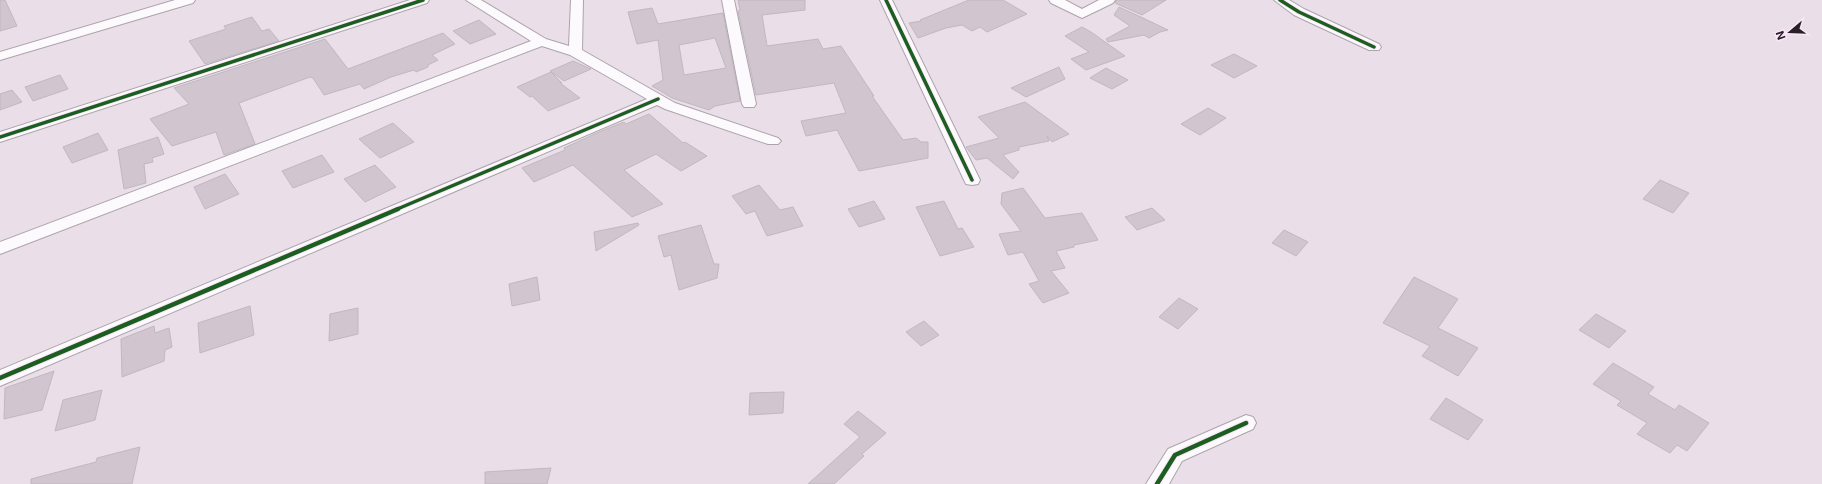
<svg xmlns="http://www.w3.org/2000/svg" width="1822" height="484" font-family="Inter,sans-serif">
	<rect width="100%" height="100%" fill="#eadee8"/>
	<path fill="#d1c5d0" stroke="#c1b8c0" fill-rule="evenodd" d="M 0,0 L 5,0 L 17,26 L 0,31 Z
		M 738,0 L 805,0 L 805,10 L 762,15 L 767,46 L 818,39 L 823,49 L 841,46 L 874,96 L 872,96 L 903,140 L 916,138 L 921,142 L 928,142 L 928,158 L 859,171 L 837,130 L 806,136 L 801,121 L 846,113 L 834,83 L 756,95 L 738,11 L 740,10 Z
		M 969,0 L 1003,0 L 1027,14 L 987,32 L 980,27 L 972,31 L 962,25 L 946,28 L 918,38 L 909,23 L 921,21 L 920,20 Z
		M 1116,0 L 1166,0 L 1142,15 L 1115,3 Z
		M 1119,7 L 1143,18 L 1168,30 L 1160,32 L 1149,38 L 1144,35 L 1108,42 L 1106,39 L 1130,26 L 1114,15 Z
		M 652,8 L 658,24 L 723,13 L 740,101 L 715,106 L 709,110 L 672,98 L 652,86 L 663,80 L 658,40 L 637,44 L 628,12 ZM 715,38 L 726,68 L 684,75 L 679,45 Z
		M 252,17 L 262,31 L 269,29 L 279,41 L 205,64 L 189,41 L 226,29 L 224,26 Z
		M 479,20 L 496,34 L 470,44 L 453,31 Z
		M 1082,27 L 1091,32 L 1125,56 L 1086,70 L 1071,59 L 1089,52 L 1065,36 Z
		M 443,33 L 455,44 L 432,55 L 438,60 L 428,65 L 428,67 L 416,72 L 414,70 L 391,77 L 364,89 L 360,84 L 324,95 L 313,78 L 310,77 L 239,103 L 255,144 L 224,155 L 216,132 L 172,146 L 150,119 L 189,104 L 174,88 L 325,39 L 348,69 Z
		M 1234,54 L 1257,66 L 1234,78 L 1211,65 Z
		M 573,61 L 591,69 L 564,81 L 550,71 Z
		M 1059,67 L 1065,79 L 1026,97 L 1011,88 Z
		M 1106,68 L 1128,80 L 1112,89 L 1090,78 Z
		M 551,72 L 562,83 L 560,83 L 580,98 L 548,111 L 532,96 L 530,97 L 517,87 Z
		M 60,75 L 68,89 L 33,101 L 25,87 Z
		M 12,90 L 22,102 L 0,110 L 0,94 Z
		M 1025,102 L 1069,134 L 1052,142 L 1047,136 L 1049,141 L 1019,147 L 1019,150 L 1003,155 L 1019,172 L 1013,179 L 987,158 L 976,160 L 966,147 L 999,138 L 978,117 Z
		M 1208,108 L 1226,118 L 1200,135 L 1181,124 Z
		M 649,114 L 683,143 L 685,142 L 707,156 L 681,171 L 656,154 L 624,170 L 663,204 L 632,217 L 573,165 L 534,182 L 522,168 L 565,150 L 564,148 L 599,132 L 624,122 L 626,124 Z
		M 393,123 L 414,142 L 380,158 L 359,139 Z
		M 98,133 L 108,150 L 72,163 L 63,147 Z
		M 158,137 L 164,154 L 152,158 L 153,162 L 144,164 L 146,183 L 124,189 L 118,150 Z
		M 322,155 L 334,172 L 293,188 L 282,171 Z
		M 375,165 L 396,187 L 365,202 L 344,179 Z
		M 225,174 L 239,194 L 205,209 L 194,187 Z
		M 1660,180 L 1689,193 L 1673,213 L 1643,199 Z
		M 759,185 L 780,210 L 793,207 L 803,226 L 767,236 L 755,211 L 746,214 L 732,196 Z
		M 1023,188 L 1045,218 L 1082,213 L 1098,240 L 1074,245 L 1074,247 L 1056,251 L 1065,268 L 1051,271 L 1069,293 L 1043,303 L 1029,284 L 1039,281 L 1023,252 L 1008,255 L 999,234 L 1021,231 L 1001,204 L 1002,193 Z
		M 874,201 L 885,219 L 859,227 L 848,209 Z
		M 944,201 L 958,229 L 962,228 L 974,247 L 940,256 L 916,207 Z
		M 1152,208 L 1165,220 L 1137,230 L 1125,217 Z
		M 638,223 L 639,225 L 596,251 L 594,232 Z
		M 701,225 L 714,264 L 719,264 L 717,278 L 679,290 L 671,255 L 664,257 L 658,236 Z
		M 1284,230 L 1308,242 L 1296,256 L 1272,243 Z
		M 537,277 L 540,300 L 512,306 L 509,284 Z
		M 1414,277 L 1458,299 L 1438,328 L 1478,348 L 1458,376 L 1422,356 L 1430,346 L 1383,323 Z
		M 1179,298 L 1198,309 L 1178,329 L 1159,317 Z
		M 250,306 L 254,335 L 200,353 L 198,323 Z
		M 358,308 L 358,334 L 329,341 L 330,314 Z
		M 1596,314 L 1626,331 L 1609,348 L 1579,330 Z
		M 924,321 L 939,335 L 921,346 L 906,332 Z
		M 154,326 L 155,333 L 169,328 L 172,347 L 165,350 L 164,361 L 122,377 L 121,339 Z
		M 1613,363 L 1654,387 L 1648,394 L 1675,410 L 1679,405 L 1709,423 L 1687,451 L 1677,445 L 1670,453 L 1637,434 L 1647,423 L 1617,405 L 1621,401 L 1593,384 Z
		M 54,371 L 42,410 L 4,419 L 5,388 Z
		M 102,390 L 95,420 L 55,431 L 63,400 Z
		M 784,392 L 783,413 L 749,415 L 750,393 Z
		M 1446,398 L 1483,420 L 1468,440 L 1430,419 Z
		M 858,411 L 886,433 L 862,454 L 864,456 L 834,484 L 808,484 L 860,437 L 844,424 Z
		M 140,447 L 132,484 L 31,484 L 31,479 L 96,462 L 97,458 Z
		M 551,468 L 547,484 L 485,484 L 485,472 Z"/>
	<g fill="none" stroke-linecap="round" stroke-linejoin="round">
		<g stroke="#aca4ab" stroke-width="2">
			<path id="street" d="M 175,0 L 195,0 L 193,3 L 0,60 L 0,52 Z
				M 410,0 L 429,0 L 427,3 L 0,142 L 0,132 Z
				M 466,0 L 481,0 L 546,39 L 569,46 L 571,0 L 583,0 L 582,50 L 675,103 L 778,138 L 781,141 L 778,144 L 768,144 L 665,109 L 657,105 L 0,386 L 0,370 L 647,99 L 570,55 L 542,46 L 0,254 L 0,242 L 531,41 Z
				M 722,0 L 734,0 L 756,104 L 754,107 L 744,107 L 742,104 Z
				M 880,0 L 892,0 L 980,180 L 978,184 L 972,185 L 966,184 L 964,180 Z
				M 1049,0 L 1065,0 L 1082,9 L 1099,0 L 1115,0 L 1113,3 L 1082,18 L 1051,3 Z
				M 1274,0 L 1289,0 L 1304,9 L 1379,44 L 1381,47 L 1379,50 L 1369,50 L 1294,15 Z
				M 1246,415 L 1253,417 L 1256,423 L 1253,429 L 1182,461 L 1169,484 L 1146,484 L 1168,449 Z"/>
		</g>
		<use href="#street" fill="#fcfafc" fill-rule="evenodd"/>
		<g stroke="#fbe7f9" stroke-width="5.5">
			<path id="cycleway-far1" d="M 886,0 L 972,180
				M 1280,0 L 1299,12 L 1374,47
				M 0,137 L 423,0
				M 395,210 L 658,99"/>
		</g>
		<g stroke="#fbe7f9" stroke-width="7">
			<path id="cycleway" d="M 0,378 L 398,209
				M 1157,484 L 1175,455 L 1246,423"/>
		</g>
		<use href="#cycleway-far1" stroke="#1b5e20" stroke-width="3.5"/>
		<use href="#cycleway" stroke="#1b5e20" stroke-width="4.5"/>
	</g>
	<g transform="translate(1790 32) rotate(251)" stroke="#fbe7f9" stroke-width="3" paint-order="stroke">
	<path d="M0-3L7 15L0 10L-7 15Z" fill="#272027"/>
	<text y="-6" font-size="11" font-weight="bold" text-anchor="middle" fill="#272027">N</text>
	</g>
</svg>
